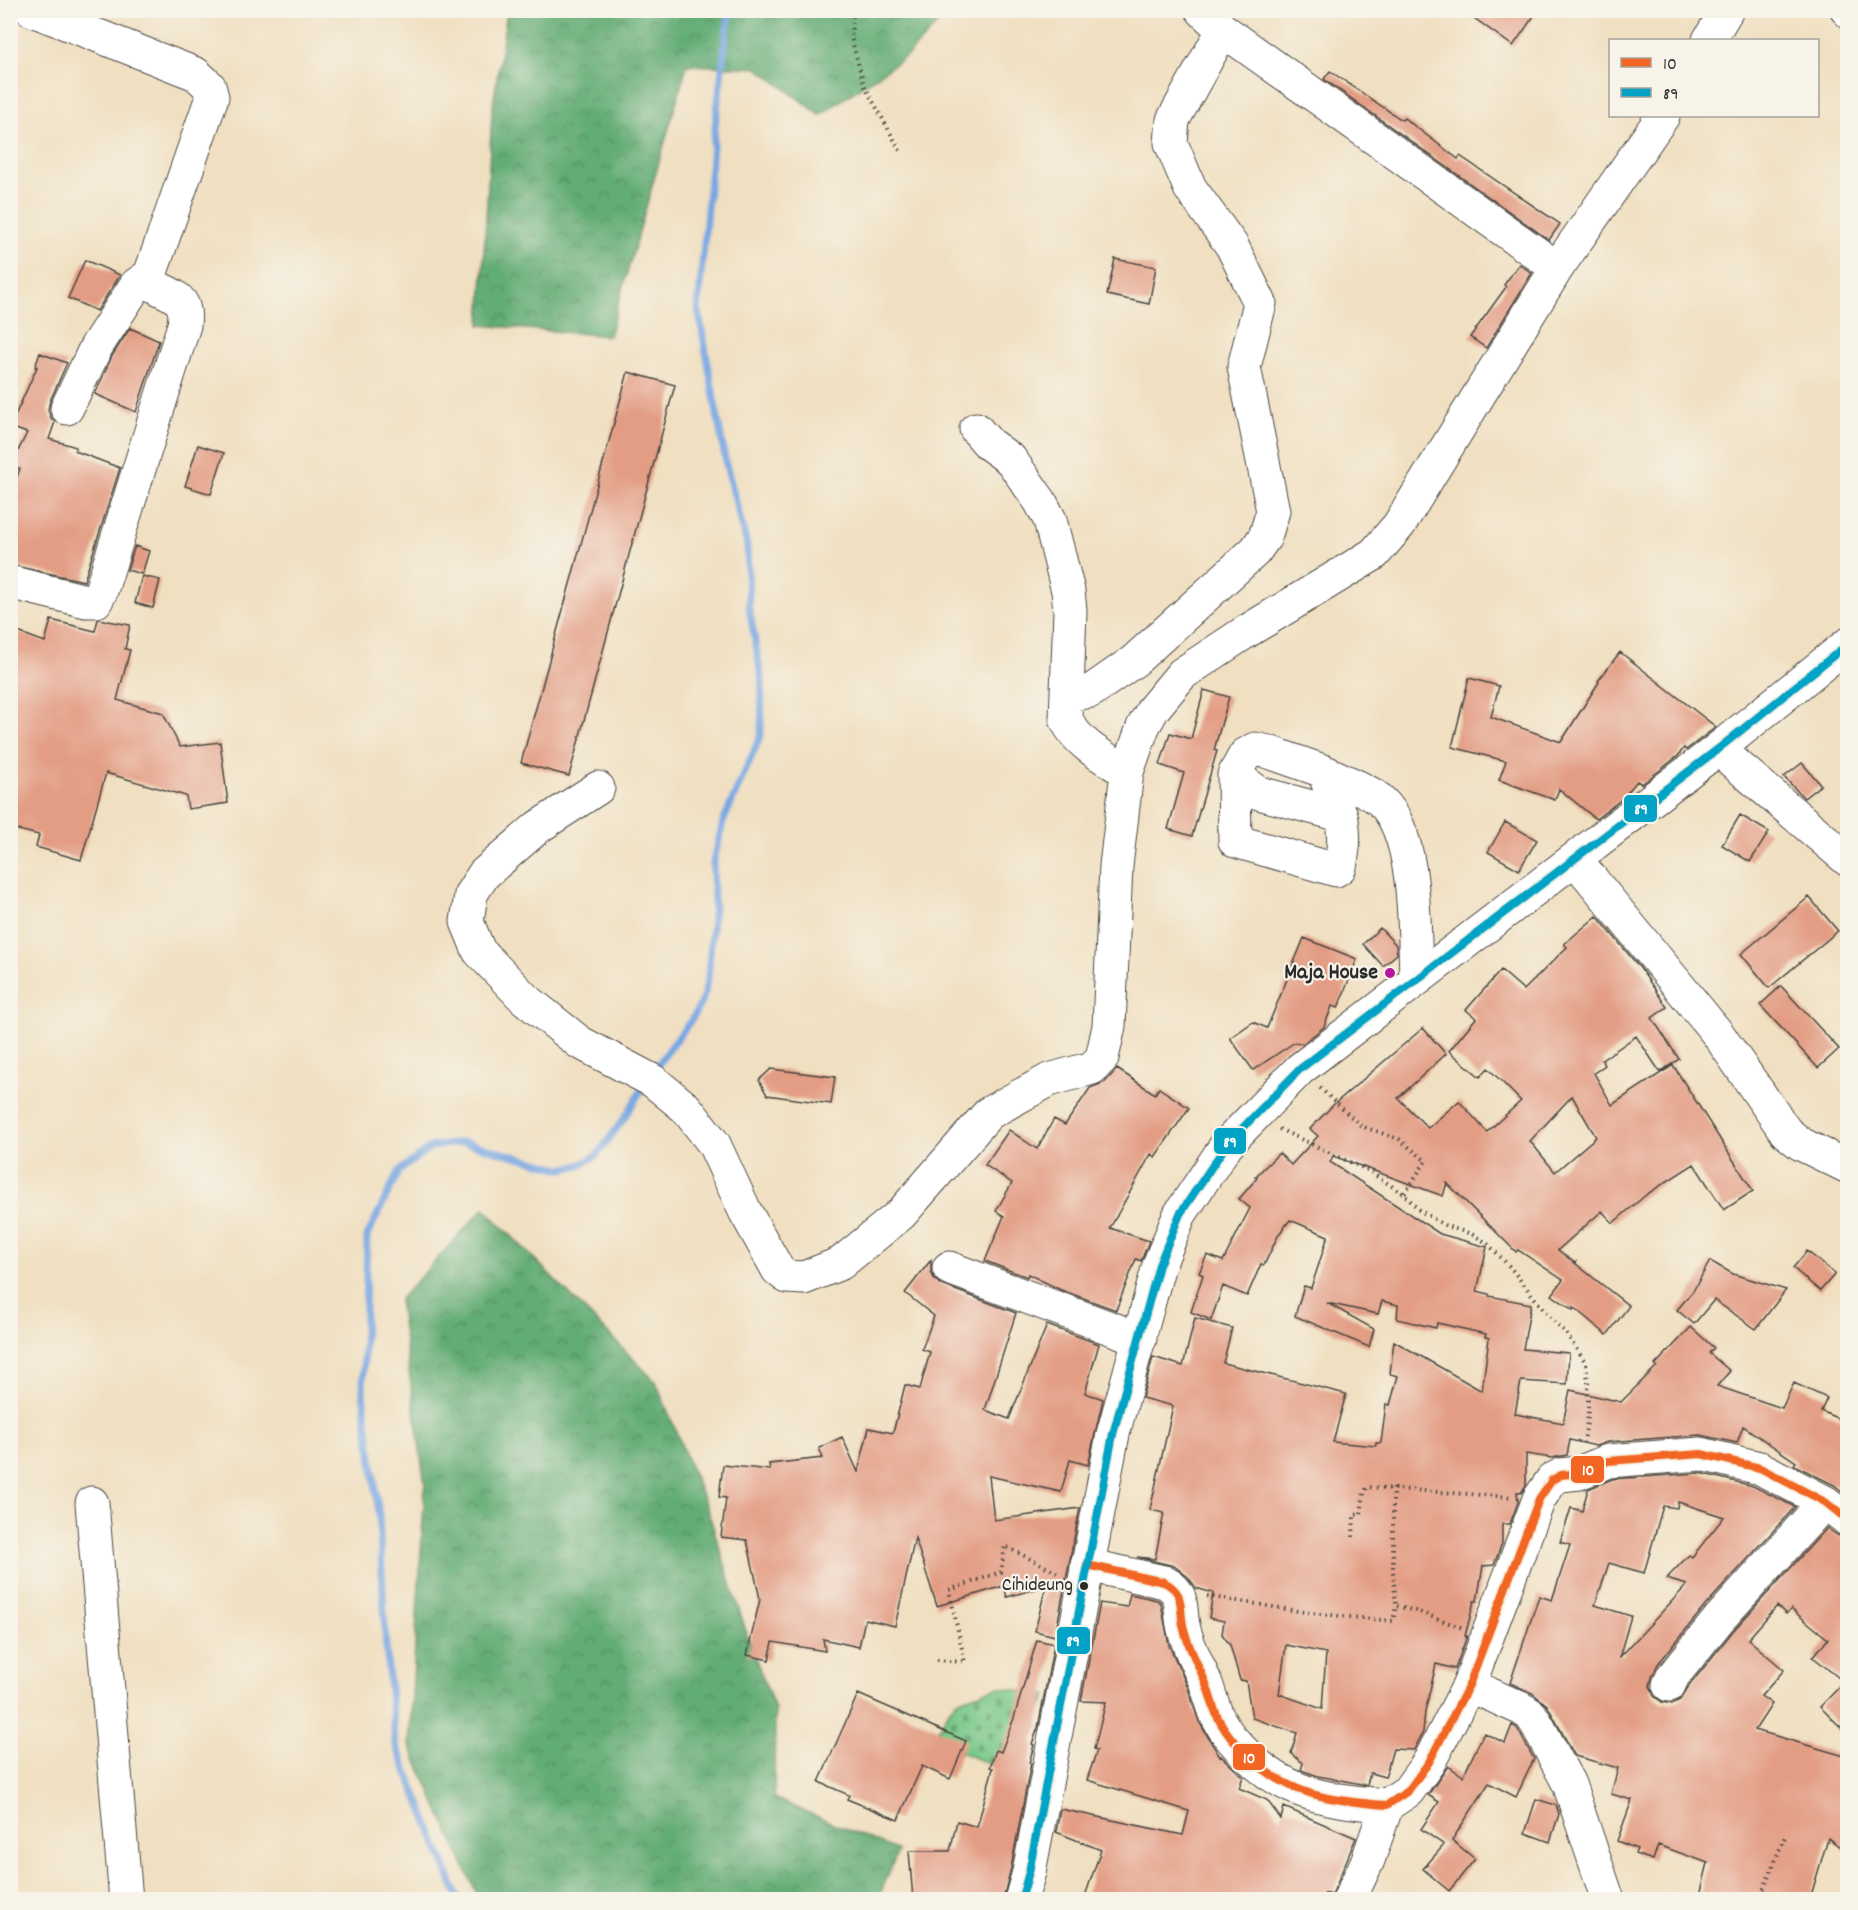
<svg xmlns="http://www.w3.org/2000/svg" width="1858" height="1910" font-family="Dekko,sans-serif">
	<defs>
		<pattern id="forest-crowns" width="20" height="18" patternUnits="userSpaceOnUse" patternTransform="scale(1.5)"><rect width="20" height="18" fill="#62ac75"/><path d="M2 6a3 3 0 1 1 6 0M12 15a3 3 0 1 1 6 0" fill="none" stroke="#518c60"/></pattern>
		<pattern id="cemetery-stones" width="16" height="16" patternUnits="userSpaceOnUse" patternTransform="scale(1.5)"><rect width="16" height="16" fill="#78c889"/><path d="M2 7V4a2 2 0 0 1 4 0v3zM10 15v-3a2 2 0 0 1 4 0v3z" fill="#63a370"/></pattern>
	</defs>
	<rect width="100%" height="100%" fill="#f7f3e8"/>
	<filter id="ink" filterUnits="userSpaceOnUse"><feTurbulence type="fractalNoise" baseFrequency=".0167" numOctaves="2"/><feDisplacementMap in="SourceGraphic" scale="12" xChannelSelector="R" yChannelSelector="G"/><feConvolveMatrix kernelMatrix="1 2 1 2 8 2 1 2 1" color-interpolation-filters="sRGB"/></filter>
	<filter id="wash" filterUnits="userSpaceOnUse"><feTurbulence type="fractalNoise" baseFrequency=".008" numOctaves="4" result="noise"/><feDisplacementMap in="SourceGraphic" scale="24" xChannelSelector="R" yChannelSelector="G"/><feGaussianBlur stdDeviation="1.35" result="paint"/><feColorMatrix in="noise" values="0 0 0 0 0 0 0 0 0 0 0 0 0 0 0 0 0 1.4 0 .05"/><feComposite in="paint" operator="in"/></filter>
	<g filter="url(#wash)">
		<rect width="100%" height="100%" fill="#f0dfc0"/>
		<path fill="url(#forest-crowns)" stroke="#466c50" stroke-width="1.5" d="M 507,11 L 507,10 L 950,11 L 908,55 L 820,115 L 757,68 L 687,65 L 609,336 L 480,325 L 492,112 Z
			M 484,1208 L 656,1382 L 707,1508 L 751,1647 L 775,1709 L 774,1798 L 898,1851 L 878,1899 L 479,1899 L 409,1744 L 425,1486 L 399,1300 Z"/>
		<path fill="url(#cemetery-stones)" stroke="#527a5a" stroke-width="1.5" d="M 998,1687 L 1047,1695 L 1011,1773 L 931,1740 L 956,1701 Z"/>
		<g fill="none" stroke-linecap="round" stroke-linejoin="round">
			<path stroke="#79a7e2" stroke-width="7" d="M 653,1071 L 694,1016 L 703,998 L 708,978 L 714,905 L 713,864 L 723,822 L 761,735 L 762,681 L 749,607 L 747,545 L 726,464 L 698,308 L 714,135 L 727,28 L 731,10
				M 459,1900 L 395,1742 L 386,1647 L 379,1514 L 363,1393 L 367,1236 L 399,1171 L 431,1147 L 463,1142 L 562,1169 L 580,1165 L 597,1155 L 625,1117 L 644,1086"/>
		</g>
		<g id="blocks">
			<path fill="#e39d84" fill-rule="evenodd" d="M 1463,10 L 1538,10 L 1513,46 Z
				M 1330,71 L 1402,120 L 1404,118 L 1458,159 L 1460,156 L 1560,224 L 1549,240 L 1324,79 Z
				M 1115,259 L 1156,267 L 1149,304 L 1107,295 Z
				M 85,260 L 120,275 L 97,311 L 68,298 Z
				M 1519,264 L 1532,273 L 1486,348 L 1470,337 L 1506,287 L 1504,285 Z
				M 130,328 L 159,341 L 136,412 L 95,394 L 112,356 Z
				M 40,353 L 67,363 L 50,401 L 48,410 L 51,418 L 55,422 L 49,439 L 76,447 L 75,451 L 120,468 L 84,581 L 10,565 L 10,495 L 20,469 L 11,465 L 27,433 L 10,427 L 37,367 L 35,367 Z
				M 628,372 L 675,385 L 569,776 L 521,763 Z
				M 198,445 L 224,453 L 211,494 L 185,486 Z
				M 135,546 L 149,551 L 142,574 L 127,570 Z
				M 142,576 L 160,580 L 153,608 L 135,603 Z
				M 98,619 L 130,625 L 125,649 L 130,650 L 117,700 L 163,713 L 180,747 L 220,742 L 228,803 L 188,809 L 186,796 L 106,773 L 81,860 L 36,847 L 39,835 L 10,828 L 10,629 L 45,642 L 51,620 L 95,631 Z
				M 1620,652 L 1716,727 L 1686,750 L 1684,748 L 1678,756 L 1642,784 L 1637,781 L 1623,798 L 1596,819 L 1559,789 L 1555,800 L 1499,780 L 1506,761 L 1452,747 L 1469,678 L 1499,686 L 1491,717 L 1561,742 L 1599,682 L 1598,681 Z
				M 1204,690 L 1229,697 L 1214,750 L 1217,751 L 1192,836 L 1168,829 L 1184,773 L 1160,765 L 1170,733 L 1191,739 Z
				M 1802,763 L 1821,785 L 1804,798 L 1784,777 Z
				M 1740,815 L 1769,832 L 1750,862 L 1722,845 Z
				M 1505,822 L 1537,840 L 1519,870 L 1488,852 Z
				M 1809,897 L 1838,931 L 1769,988 L 1741,954 Z
				M 1597,916 L 1640,968 L 1667,1007 L 1652,1018 L 1679,1059 L 1660,1072 L 1636,1036 L 1602,1060 L 1605,1065 L 1594,1073 L 1612,1105 L 1673,1065 L 1753,1191 L 1724,1210 L 1694,1164 L 1647,1194 L 1613,1223 L 1602,1211 L 1558,1250 L 1575,1263 L 1576,1262 L 1576,1264 L 1629,1306 L 1607,1335 L 1573,1307 L 1573,1310 L 1552,1295 L 1563,1280 L 1518,1250 L 1516,1252 L 1447,1183 L 1443,1196 L 1333,1156 L 1330,1162 L 1440,1234 L 1487,1247 L 1477,1291 L 1489,1294 L 1489,1296 L 1531,1304 L 1523,1349 L 1569,1353 L 1567,1384 L 1521,1381 L 1515,1414 L 1563,1423 L 1570,1390 L 1621,1402 L 1657,1366 L 1655,1365 L 1691,1327 L 1714,1348 L 1709,1353 L 1730,1371 L 1717,1386 L 1782,1408 L 1794,1383 L 1827,1398 L 1821,1411 L 1848,1423 L 1848,1496 L 1834,1485 L 1794,1465 L 1796,1462 L 1743,1426 L 1737,1443 L 1700,1435 L 1607,1442 L 1596,1446 L 1570,1440 L 1567,1455 L 1552,1458 L 1526,1454 L 1526,1485 L 1521,1493 L 1517,1492 L 1518,1502 L 1510,1524 L 1502,1524 L 1502,1543 L 1494,1565 L 1483,1566 L 1477,1601 L 1474,1601 L 1465,1636 L 1467,1636 L 1455,1669 L 1436,1664 L 1425,1712 L 1423,1732 L 1414,1750 L 1393,1749 L 1385,1777 L 1370,1773 L 1367,1785 L 1318,1776 L 1301,1770 L 1303,1763 L 1291,1753 L 1297,1733 L 1252,1718 L 1246,1681 L 1240,1680 L 1230,1645 L 1222,1634 L 1224,1621 L 1209,1618 L 1213,1593 L 1196,1588 L 1188,1577 L 1174,1566 L 1137,1557 L 1155,1559 L 1164,1513 L 1150,1510 L 1173,1406 L 1142,1398 L 1153,1357 L 1183,1366 L 1195,1318 L 1232,1328 L 1223,1363 L 1346,1394 L 1333,1442 L 1376,1446 L 1376,1443 L 1381,1443 L 1386,1404 L 1390,1405 L 1398,1376 L 1390,1374 L 1394,1341 L 1482,1391 L 1489,1338 L 1485,1337 L 1486,1334 L 1437,1323 L 1436,1328 L 1397,1319 L 1398,1305 L 1382,1301 L 1378,1314 L 1327,1303 L 1374,1329 L 1369,1347 L 1295,1316 L 1304,1286 L 1311,1288 L 1328,1236 L 1290,1220 L 1279,1234 L 1264,1265 L 1261,1264 L 1247,1296 L 1223,1286 L 1211,1320 L 1191,1312 L 1203,1275 L 1199,1273 L 1207,1255 L 1223,1261 L 1250,1208 L 1239,1199 L 1257,1178 L 1255,1177 L 1279,1153 L 1291,1165 L 1318,1136 L 1310,1129 L 1332,1106 L 1423,1028 L 1446,1054 L 1398,1098 L 1428,1128 L 1459,1101 L 1487,1132 L 1521,1101 L 1488,1068 L 1480,1077 L 1449,1051 L 1476,1018 L 1466,1010 L 1501,970 L 1524,990 L 1567,947 L 1564,944 ZM 1572,1096 L 1596,1137 L 1555,1172 L 1530,1141 ZM 1286,1645 L 1326,1653 L 1322,1709 L 1279,1694 Z
				M 1380,928 L 1396,945 L 1397,954 L 1383,966 L 1363,944 Z
				M 1304,938 L 1357,959 L 1338,1008 L 1332,1006 L 1324,1027 L 1302,1044 L 1295,1042 L 1253,1070 L 1230,1038 L 1253,1022 L 1267,1028 Z
				M 1781,986 L 1839,1049 L 1818,1068 L 1760,1005 Z
				M 771,1069 L 835,1077 L 831,1104 L 767,1095 L 759,1080 Z
				M 1117,1069 L 1155,1094 L 1159,1088 L 1189,1108 L 1155,1157 L 1151,1154 L 1110,1228 L 1149,1241 L 1141,1261 L 1136,1259 L 1116,1310 L 1061,1290 L 1028,1274 L 1027,1277 L 985,1261 L 1004,1216 L 996,1211 L 1012,1183 L 985,1165 L 1009,1130 L 1037,1149 L 1054,1119 L 1065,1125 L 1090,1088 L 1105,1082 Z
				M 1807,1251 L 1835,1274 L 1820,1291 L 1793,1268 Z
				M 931,1260 L 931,1272 L 935,1280 L 942,1285 L 1016,1313 L 985,1410 L 1009,1419 L 1047,1325 L 1099,1344 L 1085,1393 L 1103,1399 L 1088,1465 L 1070,1460 L 1061,1492 L 989,1476 L 994,1520 L 1080,1508 L 1055,1636 L 1035,1631 L 1046,1586 L 1007,1597 L 1004,1586 L 937,1606 L 915,1538 L 895,1626 L 865,1619 L 859,1647 L 823,1639 L 825,1651 L 773,1642 L 769,1660 L 747,1655 L 760,1599 L 747,1540 L 721,1537 L 726,1498 L 719,1497 L 723,1465 L 770,1470 L 769,1464 L 823,1458 L 819,1448 L 842,1437 L 858,1472 L 869,1428 L 893,1433 L 905,1385 L 920,1389 L 930,1352 L 922,1349 L 934,1316 L 905,1293 Z
				M 1710,1261 L 1733,1274 L 1786,1290 L 1756,1329 L 1714,1300 L 1694,1324 L 1677,1310 L 1693,1291 Z
				M 1700,1473 L 1753,1486 L 1795,1507 L 1705,1606 L 1658,1664 L 1652,1677 L 1650,1686 L 1654,1696 L 1662,1702 L 1672,1704 L 1680,1700 L 1689,1686 L 1733,1631 L 1827,1528 L 1837,1535 L 1848,1538 L 1848,1734 L 1820,1707 L 1844,1682 L 1813,1657 L 1828,1639 L 1791,1609 L 1786,1614 L 1777,1606 L 1748,1639 L 1784,1670 L 1761,1696 L 1772,1704 L 1755,1730 L 1848,1757 L 1848,1853 L 1828,1838 L 1810,1899 L 1699,1899 L 1708,1863 L 1658,1845 L 1653,1860 L 1635,1854 L 1637,1849 L 1617,1841 L 1632,1800 L 1611,1794 L 1618,1768 L 1575,1756 L 1547,1705 L 1532,1693 L 1510,1683 L 1539,1596 L 1552,1600 L 1570,1545 L 1560,1542 L 1571,1508 L 1582,1511 L 1588,1489 L 1612,1479 ZM 1678,1502 L 1724,1517 L 1692,1557 L 1689,1555 L 1666,1579 L 1687,1585 L 1619,1658 L 1631,1616 L 1595,1605 L 1609,1563 L 1644,1573 L 1663,1506 L 1677,1508 Z
				M 1130,1594 L 1157,1600 L 1161,1603 L 1169,1645 L 1188,1688 L 1199,1722 L 1220,1757 L 1221,1756 L 1243,1777 L 1239,1788 L 1267,1800 L 1281,1819 L 1284,1807 L 1356,1838 L 1332,1895 L 1325,1893 L 1323,1899 L 1084,1899 L 1101,1850 L 1056,1832 L 1060,1809 L 1183,1835 L 1189,1811 L 1087,1780 L 1097,1750 L 1094,1749 L 1106,1702 L 1081,1701 L 1100,1603 L 1127,1607 Z
				M 1037,1640 L 1054,1644 L 1038,1728 L 1032,1744 L 1034,1745 L 1029,1763 L 1031,1763 L 1011,1868 L 1003,1899 L 913,1899 L 909,1851 L 950,1851 L 957,1821 L 977,1827 L 993,1768 L 990,1767 L 996,1750 L 1001,1752 L 1014,1718 Z
				M 858,1694 L 966,1741 L 950,1779 L 922,1766 L 898,1820 L 847,1799 L 849,1795 L 819,1782 Z
				M 1512,1725 L 1517,1728 L 1534,1759 L 1516,1797 L 1489,1783 L 1452,1840 L 1475,1859 L 1449,1891 L 1423,1869 L 1444,1845 L 1421,1829 L 1439,1802 L 1428,1795 L 1448,1766 L 1463,1776 L 1484,1733 L 1505,1743 Z
				M 1536,1799 L 1556,1805 L 1559,1814 L 1550,1842 L 1525,1833 Z"/>
		</g>
	</g>
	<g filter="url(#ink)">
		<use href="#blocks" fill-opacity="0" stroke="#494641" stroke-width="1.5"/>
		<g fill="none" stroke-linecap="round" stroke-linejoin="round">
			<g stroke="#494641" stroke-width="35">
				<path id="minor" d="M 1202,10 L 1223,30 L 1557,268
					M 1847,10 L 1848,11
					M 1709,40 L 1727,10
					M 67,408 L 96,347 L 136,285 L 150,275
					M 976,429 L 989,444 L 1011,460 L 1040,501 L 1050,520 L 1068,591 L 1070,610 L 1066,719 C 1078,745 1104,757 1127,772
					M 10,585 L 13,583 L 86,601 L 96,601 L 101,591 L 184,325 C 188,297 174,297 153,285 L 150,275 L 212,97 L 209,86 L 196,74 L 32,10
					M 1068,695 L 1091,691 L 1134,661 L 1255,551 L 1265,537 L 1273,511 L 1244,367 L 1260,303 L 1232,246 L 1190,188 L 1171,143 L 1173,120 L 1223,30
					M 1718,749 L 1848,860
					M 1323,771 C 1339,779 1369,790 1381,801 C 1418,835 1414,932 1416,979
					M 1234,775 L 1259,793 L 1341,815 L 1323,771 L 1269,752 L 1255,749 L 1245,755 L 1234,775 L 1235,841 L 1336,870 L 1340,867 C 1344,847 1345,835 1341,815
					M 598,788 L 538,827 L 484,874 L 471,894 L 467,922 L 479,951 L 524,998 L 579,1042 L 653,1081 L 686,1108 L 714,1144 L 745,1211 L 778,1270 L 787,1277 L 804,1278 L 841,1263 L 901,1214 L 989,1113 L 1049,1080 L 1092,1068 L 1102,1058 L 1109,1026 L 1116,866 L 1127,772 L 1143,727 L 1153,709 L 1182,674 L 1244,633 L 1374,554 L 1399,525 L 1557,268 L 1663,116
					M 1575,859 L 1718,1034 L 1786,1132 L 1801,1144 L 1848,1167
					M 949,1268 L 1140,1339
					M 92,1503 L 126,1900
					M 1087,1565 L 1164,1582 C 1185,1593 1179,1605 1183,1625 C 1187,1645 1197,1663 1205,1681 C 1210,1694 1213,1708 1219,1720 C 1226,1733 1237,1746 1248,1756 C 1289,1796 1332,1801 1387,1805 L 1408,1791 L 1429,1762 L 1469,1685 L 1539,1499 L 1552,1480 L 1561,1475 L 1579,1473 L 1608,1461 L 1701,1454 L 1760,1468 L 1825,1502 L 1848,1520
					M 1469,1685 L 1522,1709 L 1531,1715 L 1539,1728 L 1569,1784 L 1608,1900
					M 1669,1685 L 1673,1676 L 1719,1619 L 1825,1502
					M 1349,1900 L 1368,1860 L 1387,1805"/>
			</g>
			<g stroke="#494641" stroke-width="35">
				<path id="major" d="M 1021,1900 L 1029,1872 L 1113,1434 L 1159,1265 L 1180,1214 L 1227,1144 L 1300,1069 L 1718,749 L 1848,644"/>
			</g>
			<path stroke="#494641" stroke-width="4" stroke-dasharray="1.5 4.5" stroke-linecap="butt" d="M 853,10 L 851,37 L 864,85 L 902,154
				M 1320,1088 L 1361,1126 L 1399,1139 L 1426,1161 L 1404,1194
				M 1279,1129 L 1367,1170 L 1404,1194 L 1419,1210 L 1446,1226 L 1472,1234 L 1487,1243 L 1510,1267 L 1547,1314 L 1565,1332 L 1586,1363 L 1588,1382 L 1588,1416 L 1584,1442
				M 1393,1488 L 1393,1572 L 1396,1606
				M 1353,1537 L 1354,1515 L 1361,1514 L 1364,1493 L 1367,1487 L 1512,1497
				M 1207,1596 L 1310,1613 L 1393,1621 L 1396,1606 L 1419,1612 L 1463,1628
				M 937,1660 L 965,1662 L 949,1590 L 1001,1572 L 1005,1546 L 1058,1573
				M 1759,1900 L 1786,1834"/>
			<use href="#minor" stroke="#fff" stroke-width="33"/>
			<use href="#major" stroke="#fff" stroke-width="33"/>
			<g stroke="#f7f3e8" stroke-width="12">
				<path id="bus-1" d="M 1087,1565 L 1164,1582 C 1185,1593 1179,1605 1183,1625 C 1187,1645 1197,1663 1205,1681 C 1210,1694 1213,1708 1219,1720 C 1226,1733 1237,1746 1248,1756 C 1289,1796 1332,1801 1387,1805 L 1408,1791 L 1429,1762 L 1469,1685 L 1539,1499 L 1552,1480 L 1561,1475 L 1579,1473 L 1608,1461 L 1701,1454 L 1760,1468 L 1825,1502 L 1848,1520"/>
			</g>
			<g stroke="#f7f3e8" stroke-width="12">
				<path id="bus-2" d="M 1021,1900 L 1029,1872 L 1113,1434 L 1159,1265 L 1180,1214 L 1227,1144 L 1300,1069 L 1718,749 L 1848,644"/>
			</g>
			<use href="#bus-1" stroke="#f26522" stroke-width="8"/>
			<use href="#bus-2" stroke="#02a3c6" stroke-width="8"/>
		</g>
	</g>
	<circle fill="#b5179e" stroke="#f7f3e8" stroke-width="2" cx="1390" cy="973" r="6"/>
	<circle fill="#2b2b2b" stroke="#f7f3e8" stroke-width="2" cx="1084" cy="1586" r="5"/>
	<g text-anchor="middle" dominant-baseline="central" stroke-width="4.5" stroke-linejoin="round" paint-order="stroke">
		<g font-size="20" fill="#2b2b2b" stroke="#f7f3e8" text-anchor="end">
			<text x="1073" y="1586">Cihideung</text>
		</g>
		<g font-size="22" font-weight="bold" fill="#2b2b2b" stroke="#f7f3e8" text-anchor="end">
			<text x="1378" y="973">Maja House</text>
		</g>
	</g>
	<g stroke="#f7f3e8" stroke-width="2">
		<rect x="1623" y="794" width="35" height="29" rx="6" fill="#02a3c6"/>
		<rect x="1213" y="1127" width="34" height="28" rx="6" fill="#02a3c6"/>
		<rect x="1570" y="1455" width="35" height="29" rx="6" fill="#f26522"/>
		<rect x="1056" y="1626" width="35" height="29" rx="6" fill="#02a3c6"/>
		<rect x="1232" y="1743" width="34" height="28" rx="6" fill="#f26522"/>
	</g>
	<g font-size="16" text-anchor="middle" font-weight="bold" fill="#fff">
		<text x="1641" y="814">89</text>
		<text x="1230" y="1147">89</text>
		<text x="1588" y="1475">10</text>
		<text x="1073" y="1646">89</text>
		<text x="1249" y="1763">10</text>
	</g>
	<rect width="1858" height="1910" fill="none" stroke="#f7f3e8" stroke-width="36"/>
	<rect x="1609" y="39" width="210" height="78" fill="#f7f3e8" stroke="#a5a39c" stroke-width="1.5"/>
	<rect x="1621" y="58" width="30" height="9" fill="#f26522" stroke="#a5a39c" stroke-width="1.5"/>
	<text x="1663" y="69" font-size="18" fill="#2b2b2b">10</text>
	<rect x="1621" y="88" width="30" height="9" fill="#02a3c6" stroke="#a5a39c" stroke-width="1.5"/>
	<text x="1663" y="99" font-size="18" fill="#2b2b2b">89</text>
</svg>
